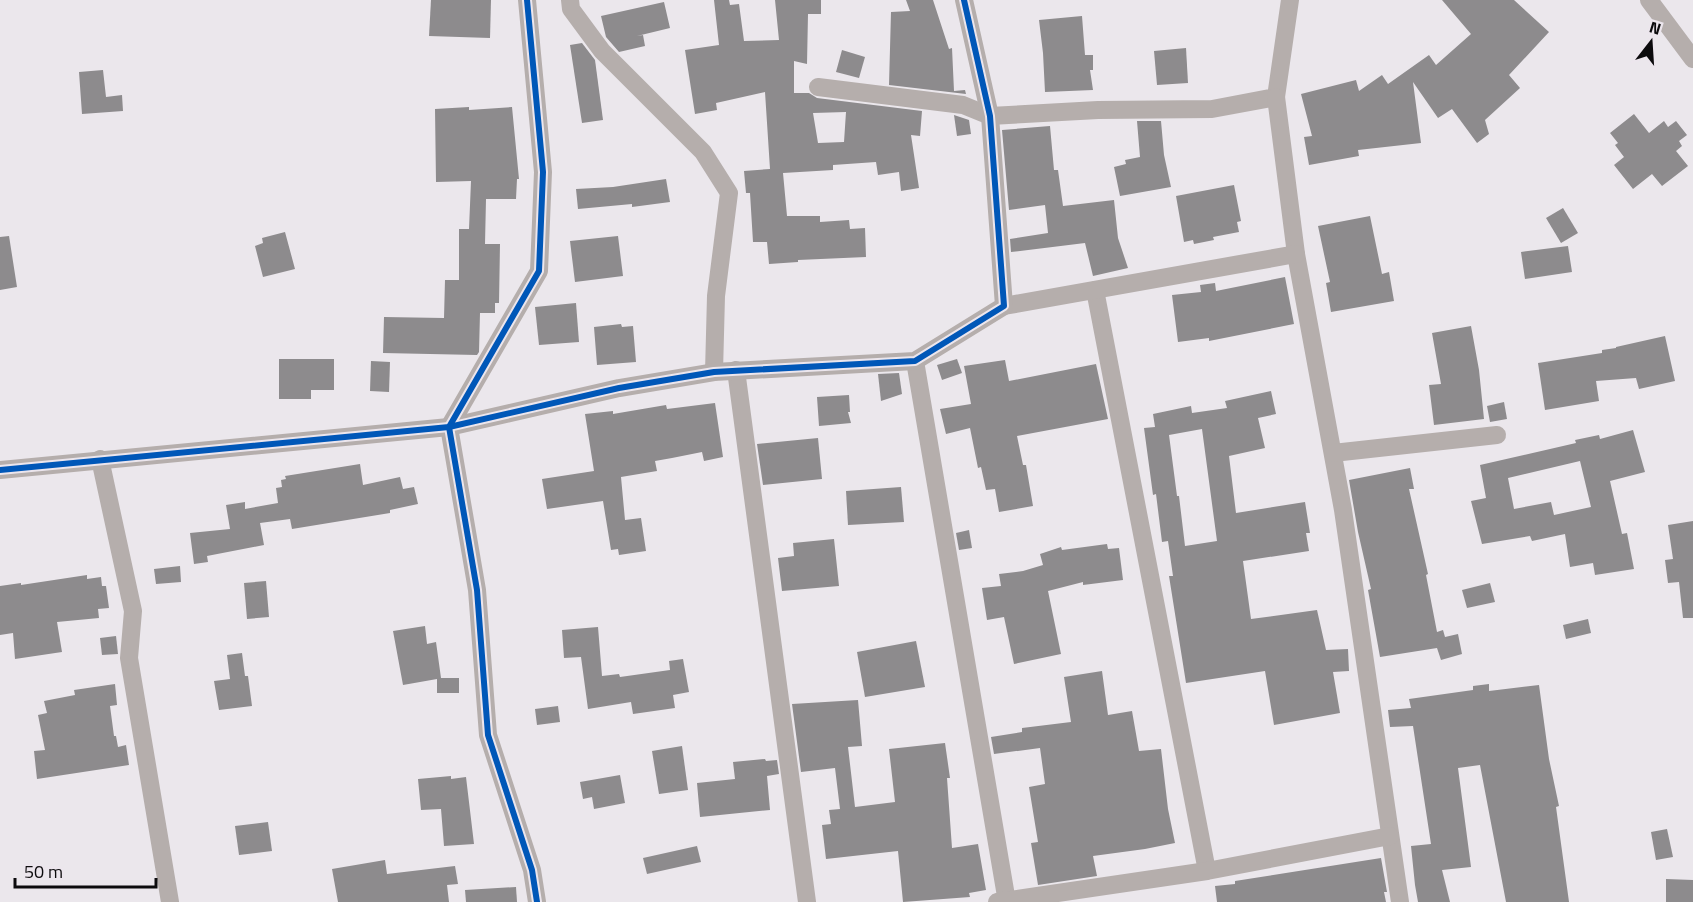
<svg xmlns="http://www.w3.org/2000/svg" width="1693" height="902" font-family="'Titillium Web',sans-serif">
  <rect width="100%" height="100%" fill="#ebe7ec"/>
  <g fill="#8d8b8d" fill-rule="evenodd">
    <path d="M431,0H491L490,38L429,36Z"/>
    <path d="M714,0H729L730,5L739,4L744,41L779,40L775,0H821V14H808L807,64L794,61V93H809L817,98L922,111L920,136L911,135L919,188L901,191L899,172L878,175L876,162L833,165V170L783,173L787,216H820V222L849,220L850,229L865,228L866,257L798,260V262L769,264L767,242H753L750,193H746L744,171L770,169L765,92L716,103L717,110L695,114L685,50L719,45ZM846,112L844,142L818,143L813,113Z"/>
    <path d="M906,0H933L949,49L952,48L954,91L965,90L966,94L889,85L891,12L910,11Z"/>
    <path d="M1442,0H1514L1549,32L1509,75L1520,88L1485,120L1489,134L1477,143L1452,109L1438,118L1413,82L1421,143L1358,150L1359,156L1309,165L1304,137L1312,136L1301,94L1356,80L1359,91L1382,75L1388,84L1429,55L1436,65L1471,34Z"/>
    <path d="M664,2L670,28L637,36L643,35L645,46L619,52L606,37L601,16Z"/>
    <path d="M1082,16L1085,55H1093V70H1090L1093,90L1045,92L1043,53L1039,20Z"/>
    <path d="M582,43L595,60L603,120L582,123L570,45Z"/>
    <path d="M1186,48L1188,83L1157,85L1154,51Z"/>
    <path d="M842,50L865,57L859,78L836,72Z"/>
    <path d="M103,70L106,97L122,95L123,111L82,114L79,72Z"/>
    <path d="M469,107V110L512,107L519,179H517L516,199H486L485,244H500L499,303H495V313H480L479,352L477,355L383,353L384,317L444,318L445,280H459V229H469L471,181L436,182L435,109Z"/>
    <path d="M1634,114L1649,133L1664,121L1668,127L1676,121L1687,135L1679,141L1682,146L1676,151L1688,166L1662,186L1652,174L1633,189L1614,165L1624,157L1615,145L1618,143L1610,133Z"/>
    <path d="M954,115L969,120L971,134L957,136Z"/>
    <path d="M1137,121H1161L1164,155L1171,187L1120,196L1114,167L1126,164L1125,160L1140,157Z"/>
    <path d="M1050,126L1054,170H1058L1063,206L1114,200L1118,238L1128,268L1093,276L1085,243L1011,252L1010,239L1048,233L1045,205L1009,210L1002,130Z"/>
    <path d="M666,179L670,202L632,207V204L578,209L576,189L613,187Z"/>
    <path d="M1234,185L1241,221L1237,222L1239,232L1213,237L1214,240L1194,244L1193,240L1184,242L1176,196Z"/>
    <path d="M1563,208L1578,233L1561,243L1546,218Z"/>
    <path d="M1370,216L1382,274L1389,272L1394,301L1331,312L1326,283L1330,282L1318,226Z"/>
    <path d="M285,232L295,269L263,277L255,246L263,243L262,238Z"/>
    <path d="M9,236L17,287L0,290V237Z"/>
    <path d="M618,236L623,276L575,282L570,241Z"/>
    <path d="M1568,246L1572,272L1525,279L1521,252Z"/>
    <path d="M1285,277L1294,324L1209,341V338L1178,342L1172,295L1201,292L1200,285L1215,283L1216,291Z"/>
    <path d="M576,303L579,342L539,345L535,307Z"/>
    <path d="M621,324L622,327L633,326L636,362L597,365L594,327Z"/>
    <path d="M1471,326L1479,370L1484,419L1434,425L1429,385L1441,384L1432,333Z"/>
    <path d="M1665,336L1675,381L1639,389L1636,378L1596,381L1599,401L1545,410L1538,363L1602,353V350L1616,348V347Z"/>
    <path d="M279,359H334V390H311V399H279Z"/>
    <path d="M957,359L962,373L942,380L937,365Z"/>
    <path d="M1005,360L1009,381L1096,364L1108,419L1017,436L1023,465H1026L1033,506L999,512L995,489L986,490L981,467L978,468L970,428L946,434L940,409L971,404L964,366Z"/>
    <path d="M371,361L390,362L389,392L370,391Z"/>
    <path d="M899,373L902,394L881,401L878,374Z"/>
    <path d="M1271,391L1276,414L1258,418L1265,448L1229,456L1236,513L1305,502L1310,533H1306L1309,551L1243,561L1251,619L1317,610L1326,650L1348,649L1349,671L1333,672L1340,713L1274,725L1265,671L1186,683L1169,576H1173L1168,541L1162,542L1156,494L1153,495L1144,428L1155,427L1153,414L1191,406L1192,413L1227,408L1225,401ZM1202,429L1217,541L1185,546L1179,496H1177L1169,435Z"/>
    <path d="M849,395L850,412H848L851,423L819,426L817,397Z"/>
    <path d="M1504,402L1507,419L1490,422L1487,406Z"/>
    <path d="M715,403L723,457L704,461L702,452L672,458L655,461L657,471L621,477L625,520L641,518L646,551L619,555L618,549L611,550L603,501L547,509L542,479L594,471L585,414L613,411V414L666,405L667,409Z"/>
    <path d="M1633,430L1645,472L1610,481L1622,534L1627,533L1634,569L1595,575L1593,563L1570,567L1565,534L1532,541L1530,536L1482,544L1471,501L1486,498L1480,465L1576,443L1575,440L1599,435L1600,439ZM1580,461L1591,507L1554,515L1551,502L1514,509L1508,478Z"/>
    <path d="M818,438L822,479L763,485L757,444Z"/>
    <path d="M360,464L363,485L400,477L403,489L414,487L418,504L390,510V513L292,529L290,519L260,523L264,545L207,556L208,562L194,564L190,533L230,529L226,505L245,502V509L278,503L276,488L282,487L281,480L286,479L285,476Z"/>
    <path d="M1410,468L1414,489H1409L1428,574L1426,575L1437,632L1443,630L1445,637L1458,634L1462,654L1441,660L1437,648L1380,657L1368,590L1371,589L1358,532L1349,480Z"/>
    <path d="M901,487L904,522L848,525L846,491Z"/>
    <path d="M1693,521V618H1683L1679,582L1668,583L1665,560L1673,559L1668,525Z"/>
    <path d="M969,530L972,548L959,550L956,533Z"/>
    <path d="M834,539L839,586L782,591L778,558L794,556L793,543Z"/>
    <path d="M1107,544L1108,549L1119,548L1123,580L1083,585V582L1048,591L1061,654L1014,664L1004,617L987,620L982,588L1001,586L999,574L1023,571L1043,565L1040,554L1061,547L1062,550Z"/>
    <path d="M180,566L181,582L156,584L154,569Z"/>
    <path d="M87,575V579L101,577L102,586H106L109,608L98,609L99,618L57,622L62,652L15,659L13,633L0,635V586L21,583V585Z"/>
    <path d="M266,581L269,617L247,619L244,583Z"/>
    <path d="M1490,583L1495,602L1467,608L1462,590Z"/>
    <path d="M1588,619L1591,633L1566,639L1563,625Z"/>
    <path d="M425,626L427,644L436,642L441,678H459V693H437V679L403,685L393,631Z"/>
    <path d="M598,627L602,676L619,674L620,677L670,670L669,661L683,659L689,692L673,695L675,708L633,714L631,702L588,709L581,657L564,658L562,630Z"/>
    <path d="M116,636L118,654L102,655L100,638Z"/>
    <path d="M916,641L925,687L865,697L857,652Z"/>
    <path d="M242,653L245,676H248L252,706L219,710L214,681L230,679L227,655Z"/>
    <path d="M1102,671L1108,715L1132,711L1139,751L1161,749L1168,809L1175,843L1145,849L1093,856L1097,876L1038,885L1031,843L1038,842L1029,787L1045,784L1040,748L994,754L991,737L1022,732V728L1071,722L1064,677Z"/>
    <path d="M115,684L117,705L110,706L114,736H116L118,747L126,745L129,765L37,779L34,751L45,750L38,715L47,713L44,701L75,695L74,690Z"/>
    <path d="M1489,684V691L1539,685L1549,759L1559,806L1556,807L1569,902H1506L1480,765L1458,768L1471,867L1442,870L1450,902H1418L1415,885L1411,846L1431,844L1413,726L1390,727L1388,710L1411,708L1409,699L1473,690V686Z"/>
    <path d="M858,700L862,746L848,747L855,807L895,802L889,749L945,743L950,778H947L952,848L978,844L986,890L969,893L970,897L903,902L898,851L826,859L822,825L831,824L829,810L840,809L835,768L801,772L792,704Z"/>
    <path d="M558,706L560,722L537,725L535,709Z"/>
    <path d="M682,746L688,790L659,794L652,751Z"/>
    <path d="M765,759L766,761L777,760L779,774L767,776L770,810L700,817L697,783L735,779L733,762Z"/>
    <path d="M620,775L625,803L594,809L592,797L583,799L580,782Z"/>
    <path d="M451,776V779L466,777L474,844L444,846L441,809L421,810L418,779Z"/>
    <path d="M268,822L272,851L239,855L235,826Z"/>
    <path d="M1667,829L1673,857L1656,860L1651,832Z"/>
    <path d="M697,846L701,862L647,874L643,858Z"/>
    <path d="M1381,858L1387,892H1384L1386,902H1217L1215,886L1235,884V881Z"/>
    <path d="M385,860L387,874L455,866L458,884L447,885L449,902H338L332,869Z"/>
    <path d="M1666,879L1693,880V902H1666Z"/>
    <path d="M516,887L517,902H466L465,890Z"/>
  </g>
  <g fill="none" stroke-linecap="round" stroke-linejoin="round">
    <g stroke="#b5aeac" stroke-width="18">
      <path d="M527,0L543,172L539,271L449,427L477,590L488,735L532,870L537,902"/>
      <path d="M570,0L571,9L602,51L703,152L729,193L716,296L714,372"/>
      <path d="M1649,0L1693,59"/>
      <path d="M818,87L963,105L990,116L1098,110L1212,109L1276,97L1290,0"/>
      <path d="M1276,97L1296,254L1343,510L1400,902"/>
      <path d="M1095,290L1207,871"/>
      <path d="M1004,306L1296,254"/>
      <path d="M915,361L1007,902"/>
      <path d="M736,370L807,902"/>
      <path d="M1333,453L1497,435"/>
      <path d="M100,459L133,611L129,658L170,902"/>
      <path d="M0,470L449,427L619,388L714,372L915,361L1004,306L990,116L964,0"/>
      <path d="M997,902L1207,871L1390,836"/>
    </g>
    <g stroke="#ece6ed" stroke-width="10">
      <g id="cycleway">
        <path d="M527,0L543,172L539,271L449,427L477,590L488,735L532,870L537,902"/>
        <path d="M0,470L449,427L619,388L714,372L915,361L1004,306L990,116L964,0"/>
      </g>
    </g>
    <use href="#cycleway" stroke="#0057b8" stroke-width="6"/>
  </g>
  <g transform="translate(1651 42) rotate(17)" stroke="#ece6ed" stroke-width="4.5" paint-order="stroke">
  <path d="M0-4.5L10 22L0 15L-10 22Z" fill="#0c0b0d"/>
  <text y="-9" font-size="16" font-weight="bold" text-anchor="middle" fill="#0c0b0d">N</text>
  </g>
  <path d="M15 878v9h141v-9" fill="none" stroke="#0c0b0d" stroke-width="3"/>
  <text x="24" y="878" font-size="18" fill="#0c0b0d" stroke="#ece6ed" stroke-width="4.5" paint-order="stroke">50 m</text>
</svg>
